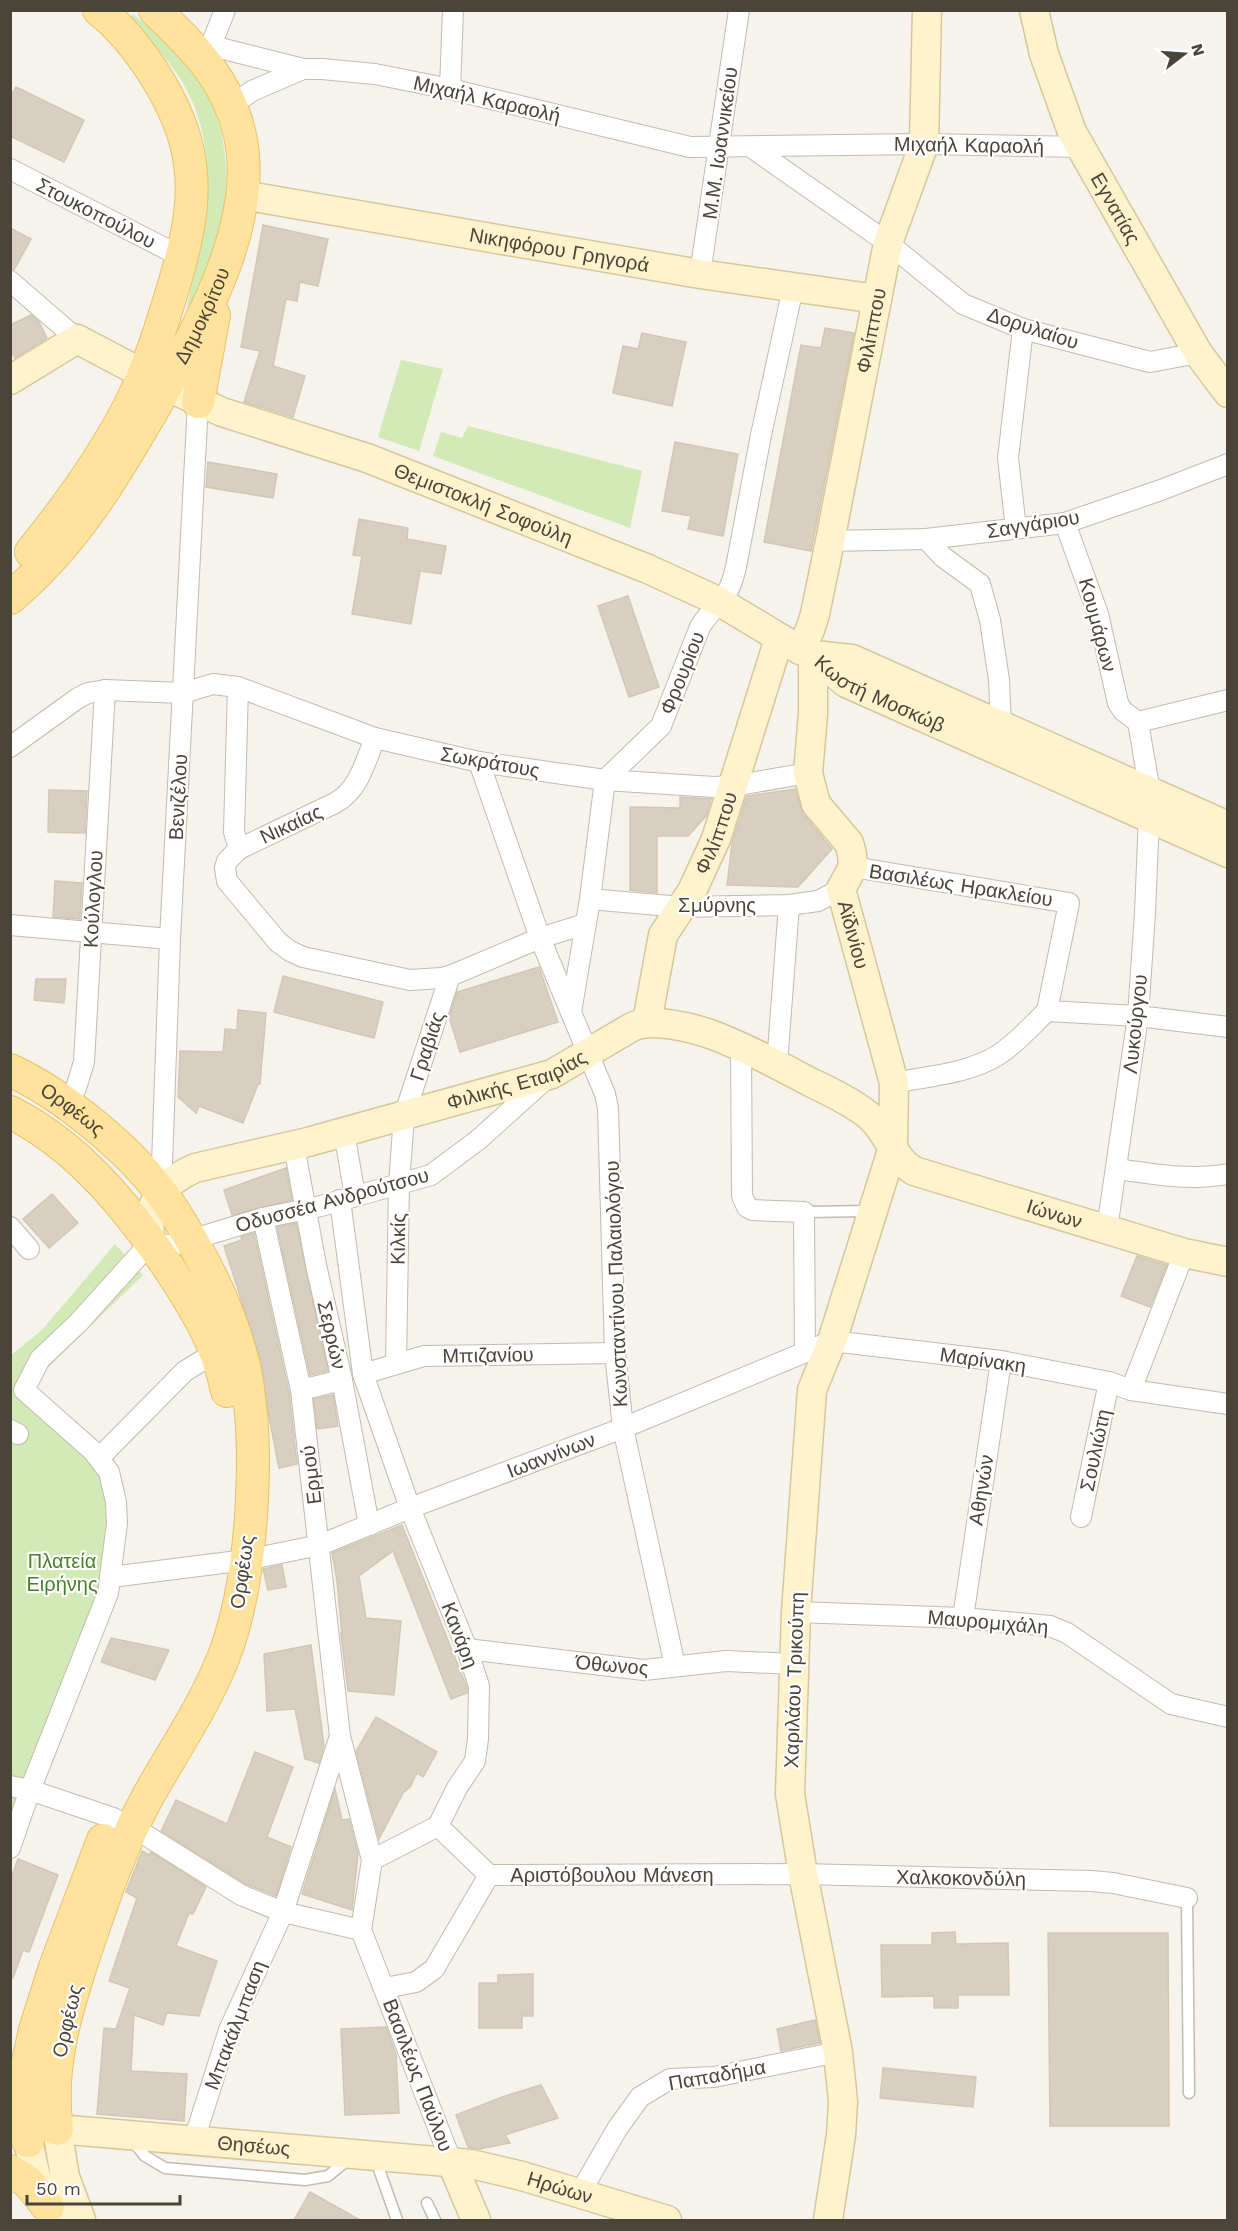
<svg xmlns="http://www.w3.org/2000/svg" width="1238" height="2231" font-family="'Work Sans',sans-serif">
  <rect width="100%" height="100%" fill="#f6f3ec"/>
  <g fill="#d2eab5">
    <path d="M132,14C149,27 167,39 182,54C187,60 191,67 195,73C229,123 233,182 217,239C211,263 203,291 186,310C204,231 226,153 180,78C166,56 146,40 131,17Z"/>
    <path d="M401,360L443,369L419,451L378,437Z"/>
    <path d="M468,426L642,471L630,528L433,456L441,432L462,438Z"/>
    <path d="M115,1244L143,1275L25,1390L106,1479L114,1575L11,1846V1355L42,1330Z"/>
  </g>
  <g fill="#d8cfc1" stroke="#d3c7b4" stroke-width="1.5">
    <path d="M16,87L84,120L64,162L10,136V98Z"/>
    <path d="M263,225L328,239L318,286L300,282L297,301L286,299L273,366L305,376L293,417L244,402L260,351L241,347Z"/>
    <path d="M10,228L31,239L14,270L10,269Z"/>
    <path d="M31,315L39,322L47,338L15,358L10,349V325Z"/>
    <path d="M825,328L854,333L811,551L764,542L801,345L821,348Z"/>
    <path d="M642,333L686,342L672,406L613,393L623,346L638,349Z"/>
    <path d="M675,442L738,454L723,536L688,529L691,516L662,511Z"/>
    <path d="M208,462L277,474L273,498L206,487Z"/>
    <path d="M359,519L408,528L407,539L446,546L441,574L420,571L411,624L352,614L362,556L353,555Z"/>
    <path d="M628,596L659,687L629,697L598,606Z"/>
    <path d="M795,789L803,814L832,849L798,887L727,885L732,843L747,796Z"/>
    <path d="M49,790L87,791L85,833L48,832Z"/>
    <path d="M680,797L711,799L706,816L688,836H657V893L630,890V807L680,808Z"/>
    <path d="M55,881L82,883L80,919L53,917Z"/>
    <path d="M539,967L558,1022L460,1052L449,1017L457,992Z"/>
    <path d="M283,976L383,1002L374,1038L274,1012Z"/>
    <path d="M36,979H66L64,1003L34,1000Z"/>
    <path d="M238,1010L266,1013L260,1084H258L243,1123L199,1106L196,1113L178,1097L180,1051L223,1052L225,1029L237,1030Z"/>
    <path d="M286,1168L292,1200L232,1215L224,1190Z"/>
    <path d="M52,1194L78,1223L49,1248L23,1219Z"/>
    <path d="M296,1223L328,1371L310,1375L277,1227Z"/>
    <path d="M254,1233L289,1392L297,1464L279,1468L268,1412L261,1361L224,1246L242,1240L241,1237Z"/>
    <path d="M1137,1256L1167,1265L1150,1307L1121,1296Z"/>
    <path d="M333,1395L338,1426L317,1429L314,1399Z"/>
    <path d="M402,1525L467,1688V1693L451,1699L393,1551L359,1576L366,1618L401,1621L394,1695L348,1691L341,1634L342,1635L337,1581L332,1553Z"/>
    <path d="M282,1565L286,1587L268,1590L263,1569Z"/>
    <path d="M111,1638L169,1650L155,1680L101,1662Z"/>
    <path d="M311,1645L324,1746L319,1763L305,1759L295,1709L267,1711L264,1654Z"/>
    <path d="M376,1717L437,1752L423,1777L417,1773L410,1787L403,1793L379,1839L356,1751Z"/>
    <path d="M255,1752L293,1767L267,1837L291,1847L276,1896L246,1884L161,1831L176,1800L227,1824Z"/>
    <path d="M335,1789L342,1820L349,1819L358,1854L352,1910L302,1894Z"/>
    <path d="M142,1851L149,1855L151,1852L206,1887L193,1914L189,1913L176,1946L217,1961L199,2016L167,2013L163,2025L134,2015L131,2071L187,2074L184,2121L97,2114L104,2028L116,2029L130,1988L109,1981L137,1898L126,1892Z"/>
    <path d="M18,1859L58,1875L29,1952L23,1950L13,1978H10V1881Z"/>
    <path d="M955,1932L956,1944L1008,1943L1009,1995H958V2008H934V1996L882,1997L881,1945H932V1933Z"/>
    <path d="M1048,1933H1168L1169,2126H1050Z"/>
    <path d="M533,1974V2016H522V2028H479V1983H498V1975Z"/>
    <path d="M815,2020L820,2043L781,2051L777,2029Z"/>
    <path d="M386,2027L396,2054L399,2113L345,2115L341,2029Z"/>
    <path d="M883,2068L976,2077L973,2107L880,2098Z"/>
    <path d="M541,2085L558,2118L505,2135L510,2143L479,2149L468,2147L456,2115L505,2096Z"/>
    <path d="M310,2192L360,2220H294Z"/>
  </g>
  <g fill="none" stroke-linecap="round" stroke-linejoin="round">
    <g stroke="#c2bbae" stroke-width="13">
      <g id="lane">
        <path d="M804,1212L870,1211"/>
        <path d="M1187,1898L1189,2093"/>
        <path d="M131,2139L145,2156L165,2168L305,2180L328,2176L351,2157"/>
        <path d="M375,2158L397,2220"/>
        <path d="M427,2203L435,2220"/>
      </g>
    </g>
    <g stroke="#c2bbae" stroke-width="22">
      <g id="street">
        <path d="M210,48L225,10"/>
        <path d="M196,50L220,48L303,69"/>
        <path d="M450,89L453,10"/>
        <path d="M232,108L242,98L252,91L303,69H322L375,74L450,89L690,147L924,144L1080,147"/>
        <path d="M751,147L888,243L963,304L1023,329L1150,362L1198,353"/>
        <path d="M10,169L182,257"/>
        <path d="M700,274L739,10"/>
        <path d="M10,281L77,339"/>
        <path d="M1065,523L1098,614L1118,703L1123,711L1138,722"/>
        <path d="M1016,529L1008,458L1023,329"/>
        <path d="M926,539L943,557L980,584L990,620L999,680L1001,726"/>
        <path d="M830,541L926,539L1065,523L1161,490L1228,464"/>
        <path d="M238,687L234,832L239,849"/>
        <path d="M1138,722L1228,700"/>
        <path d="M375,738C365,762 359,790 335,803L239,849L227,861L225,868L227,881L278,942L290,951L303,957L410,980L441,978L450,976L540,938L585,924"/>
        <path d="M10,747L78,698L88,693L105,690L183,693L213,684L238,687L375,738L479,762L605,780L714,787L733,786L808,773"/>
        <path d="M479,762L540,938L605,1094L608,1108L615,1353L623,1428L675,1666"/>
        <path d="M853,867L1069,903L1047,1011"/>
        <path d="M590,899L681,907L789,905L818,901L841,889"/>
        <path d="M10,925L170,939"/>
        <path d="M571,1012L590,899L605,780L661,726L700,627C706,616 715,609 722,600C730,590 733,579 736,567L761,435L793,288"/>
        <path d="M741,1049L742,1196L747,1207L752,1210L804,1212L805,1352"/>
        <path d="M777,1064L789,905"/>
        <path d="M894,1083C927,1076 968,1074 998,1055C1016,1044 1032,1025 1047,1011L1138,1016L1228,1027"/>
        <path d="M65,1104L76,1088L84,1062L105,690"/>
        <path d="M344,1132L355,1196"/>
        <path d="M294,1146L316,1265L342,1380L369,1525"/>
        <path d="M1116,1169C1153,1174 1190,1181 1228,1174"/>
        <path d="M161,1192L170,939L198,402"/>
        <path d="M340,1200L363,1374L410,1508L467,1649L479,1686L478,1739L475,1761L457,1788L438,1826L372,1860"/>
        <path d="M10,1227L29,1249"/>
        <path d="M1107,1229L1138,1016L1145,913L1150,792L1138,722"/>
        <path d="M396,1363L399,1184L404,1116L450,976"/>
        <path d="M363,1374L424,1356L615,1353"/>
        <path d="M301,1390L342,1380"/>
        <path d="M1131,1390L1184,1253"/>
        <path d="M10,1430L18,1434"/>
        <path d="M99,1458L185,1371L203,1360L219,1355"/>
        <path d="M1081,1517L1109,1382"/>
        <path d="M111,1577L246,1560L320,1545L410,1508L623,1428L832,1341L1001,1361L1109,1382L1131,1390L1228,1404"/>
        <path d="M796,1612L963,1618L1050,1626L1067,1633L1171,1704L1228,1717"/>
        <path d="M963,1618L1001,1361"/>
        <path d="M467,1649L644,1670L726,1661L793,1664"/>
        <path d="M340,1736L372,1860L361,1930L451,2161"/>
        <path d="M10,1786L30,1790L113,1818L144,1834L241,1895L283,1912L361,1930"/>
        <path d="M438,1826L489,1875L803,1874L1091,1881L1113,1883L1187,1898"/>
        <path d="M10,1848L30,1790L108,1593L117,1523L116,1502L109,1472L93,1451L24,1390L40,1359L79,1322L151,1242L164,1245L177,1244L263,1218L321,1206L431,1175L478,1140L548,1077"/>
        <path d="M385,1988L416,1982L434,1969L489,1875"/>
        <path d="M194,2140L229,2030L283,1912L340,1736L301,1390L263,1218"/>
        <path d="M580,2193L617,2129L640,2097L670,2079L714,2077L838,2052"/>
      </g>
    </g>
    <g stroke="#d6c79b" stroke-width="31">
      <g id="secondary">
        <path id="s1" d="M1034,10L1044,54L1072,132L1198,353L1228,393"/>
        <path id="s2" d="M242,195L700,274L877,299"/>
        <path id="s3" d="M10,380L77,339L166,386L222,412L367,458L648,569L720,602L800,650L813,655L852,659L1228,826"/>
        <path id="s4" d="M800,650L810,630L815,614L830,541L888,243L924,144L927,10"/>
        <path id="s5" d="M813,655V714L808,773L816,804L849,843L852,854L853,867L841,889L894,1083L893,1147L832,1341L812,1390L796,1612L790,1794L803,1874L838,2052L843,2102L841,2135L828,2220"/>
        <path id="s6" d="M813,655L846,683L1228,853"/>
        <path id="s7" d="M647,1022L663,935L692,891L716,839L779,639"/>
        <path id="s8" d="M151,1242C144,1205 162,1183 195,1168L308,1142L552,1074L632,1027C652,1017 693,1028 713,1035C747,1048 780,1066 812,1083C831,1092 852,1102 868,1115C888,1131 892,1158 914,1171L1184,1253L1228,1262"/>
        <path d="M28,2141L36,2177L56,2220"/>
        <path d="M451,2161L476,2220"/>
        <path id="s9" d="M81,2220L65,2177L57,2129L471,2164L522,2176L667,2220"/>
      </g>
    </g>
    <g stroke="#e6c16a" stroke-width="34">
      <g id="primary">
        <path d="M198,402L214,315"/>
        <path d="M31,552C69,505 105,455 132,401C150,364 162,324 174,285C185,247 196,204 190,164C186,130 171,100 153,72C138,49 121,27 99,10"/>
        <path id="s10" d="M10,598C76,543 117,472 159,399C200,325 259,223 240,135C227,78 195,49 155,10"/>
        <path id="s11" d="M10,1070C62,1094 128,1148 162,1194C178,1215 190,1238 203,1261C221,1294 235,1329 244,1366C261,1446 253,1580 224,1656C204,1707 173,1751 147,1798C120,1848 103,1900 85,1953C66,2010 48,2069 57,2129"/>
        <path d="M10,1112C78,1146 127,1207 169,1268C195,1308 218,1344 227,1391"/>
        <path d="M28,2141L25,2086L26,2071L35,2030L55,1967L103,1840"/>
        <path d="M10,2171L28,2182L48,2207"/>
      </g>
    </g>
    <use href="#lane" stroke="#fff" stroke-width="10"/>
    <use href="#street" stroke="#fff" stroke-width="20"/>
    <use href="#secondary" stroke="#fff3cd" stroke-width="28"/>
    <use href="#primary" stroke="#ffe39c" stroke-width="32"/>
  </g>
  <g text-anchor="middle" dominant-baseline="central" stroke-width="4.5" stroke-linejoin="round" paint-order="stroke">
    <g font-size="20" fill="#4b4439" stroke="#fff">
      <text transform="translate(487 99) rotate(13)">Μιχαήλ Καραολή</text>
      <text transform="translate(720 143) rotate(-82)">Μ.Μ. Ιωαννικείου</text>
      <text transform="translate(969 145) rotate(1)">Μιχαήλ Καραολή</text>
      <text stroke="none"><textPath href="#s1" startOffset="216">Εγνατίας</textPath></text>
      <text transform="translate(96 213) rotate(27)">Στουκοπούλου</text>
      <text stroke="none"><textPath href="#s2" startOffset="322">Νικηφόρου Γρηγορά</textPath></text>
      <text stroke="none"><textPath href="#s10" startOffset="344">Δημοκρίτου</textPath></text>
      <text transform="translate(1033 328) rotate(18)">Δορυλαίου</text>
      <text stroke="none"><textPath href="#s4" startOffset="328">Φιλίππου</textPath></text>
      <text stroke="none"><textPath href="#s3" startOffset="518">Θεμιστοκλή Σοφούλη</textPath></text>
      <text transform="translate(1033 524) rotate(-9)">Σαγγάριου</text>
      <text transform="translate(1098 625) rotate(75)">Κουμάρων</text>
      <text transform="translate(682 673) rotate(-68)">Φρουρίου</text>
      <text stroke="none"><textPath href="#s6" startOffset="78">Κωστή Μοσκώβ</textPath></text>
      <text transform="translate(490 762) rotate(10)">Σωκράτους</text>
      <text transform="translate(178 797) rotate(-87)">Βενιζέλου</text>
      <text transform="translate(291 824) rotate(-25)">Νικαίας</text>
      <text stroke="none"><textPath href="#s7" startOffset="204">Φιλίππου</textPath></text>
      <text transform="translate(961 885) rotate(9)">Βασιλέως Ηρακλείου</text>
      <text transform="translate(93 899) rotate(-87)">Κούλογλου</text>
      <text x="717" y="905">Σμύρνης</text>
      <text stroke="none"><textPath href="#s5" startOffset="298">Αϊδινίου</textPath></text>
      <text transform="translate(1135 1024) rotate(-84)">Λυκούργου</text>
      <text transform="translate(427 1046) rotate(-72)">Γραβιάς</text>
      <text stroke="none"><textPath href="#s8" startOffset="428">Φιλικής Εταιρίας</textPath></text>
      <text stroke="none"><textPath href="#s11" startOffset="74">Ορφέως</textPath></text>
      <text transform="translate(332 1200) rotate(-15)">Οδυσσέα Ανδρούτσου</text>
      <text stroke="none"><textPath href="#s8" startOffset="1034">Ιώνων</textPath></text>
      <text transform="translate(398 1239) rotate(-89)">Κιλκίς</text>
      <text transform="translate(616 1284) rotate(-92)">Κωνσταντίνου Παλαιολόγου</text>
      <text transform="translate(332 1335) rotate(77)">Σερρών</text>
      <text transform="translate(488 1355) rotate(-1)">Μπιζανίου</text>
      <text transform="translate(983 1360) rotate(8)">Μαρίνακη</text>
      <text transform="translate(1095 1450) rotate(-78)">Σουλιώτη</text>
      <text transform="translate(551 1455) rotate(-21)">Ιωαννίνων</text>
      <text transform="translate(311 1475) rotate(-97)">Ερμού</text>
      <text transform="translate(981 1490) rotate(-81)">Αθηνών</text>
      <text transform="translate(242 1572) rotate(-82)">Ορφέως</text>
      <text transform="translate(988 1622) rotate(5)">Μαυρομιχάλη</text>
      <text transform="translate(460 1635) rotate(69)">Κανάρη</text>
      <text transform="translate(612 1665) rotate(5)">Όθωνος</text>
      <text transform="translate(794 1680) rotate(-88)">Χαριλάου Τρικούπη</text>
      <text x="612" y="1875">Αριστόβουλου Μάνεση</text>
      <text transform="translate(961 1878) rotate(1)">Χαλκοκονδύλη</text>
      <text transform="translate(67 2021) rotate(-77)">Ορφέως</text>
      <text transform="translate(235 2025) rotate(-69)">Μπακάλμπαση</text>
      <text transform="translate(418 2075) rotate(69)">Βασιλέως Παύλου</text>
      <text transform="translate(717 2075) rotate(-10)">Παπαδήμα</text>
      <text stroke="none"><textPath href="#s9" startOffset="292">Θησέως</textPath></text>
      <text stroke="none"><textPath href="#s9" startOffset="602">Ηρώων</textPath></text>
    </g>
    <g font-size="20" fill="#4a7f2a" stroke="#fff">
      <text x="62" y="1561">Πλατεία<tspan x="62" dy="23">Ειρήνης</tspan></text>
    </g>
  </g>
  <rect width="1238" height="2231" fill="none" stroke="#4b4439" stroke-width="24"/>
  <g transform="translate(1184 54) rotate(73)" stroke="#ffffff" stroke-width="4.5" paint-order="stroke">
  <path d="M0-4.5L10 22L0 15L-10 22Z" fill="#4b4439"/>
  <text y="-9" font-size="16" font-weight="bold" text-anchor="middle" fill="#4b4439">N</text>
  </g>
  <path d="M27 2195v9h153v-9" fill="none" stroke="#4b4439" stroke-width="3"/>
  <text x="36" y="2195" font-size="18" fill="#4b4439" stroke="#ffffff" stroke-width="4.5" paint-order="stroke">50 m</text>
</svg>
